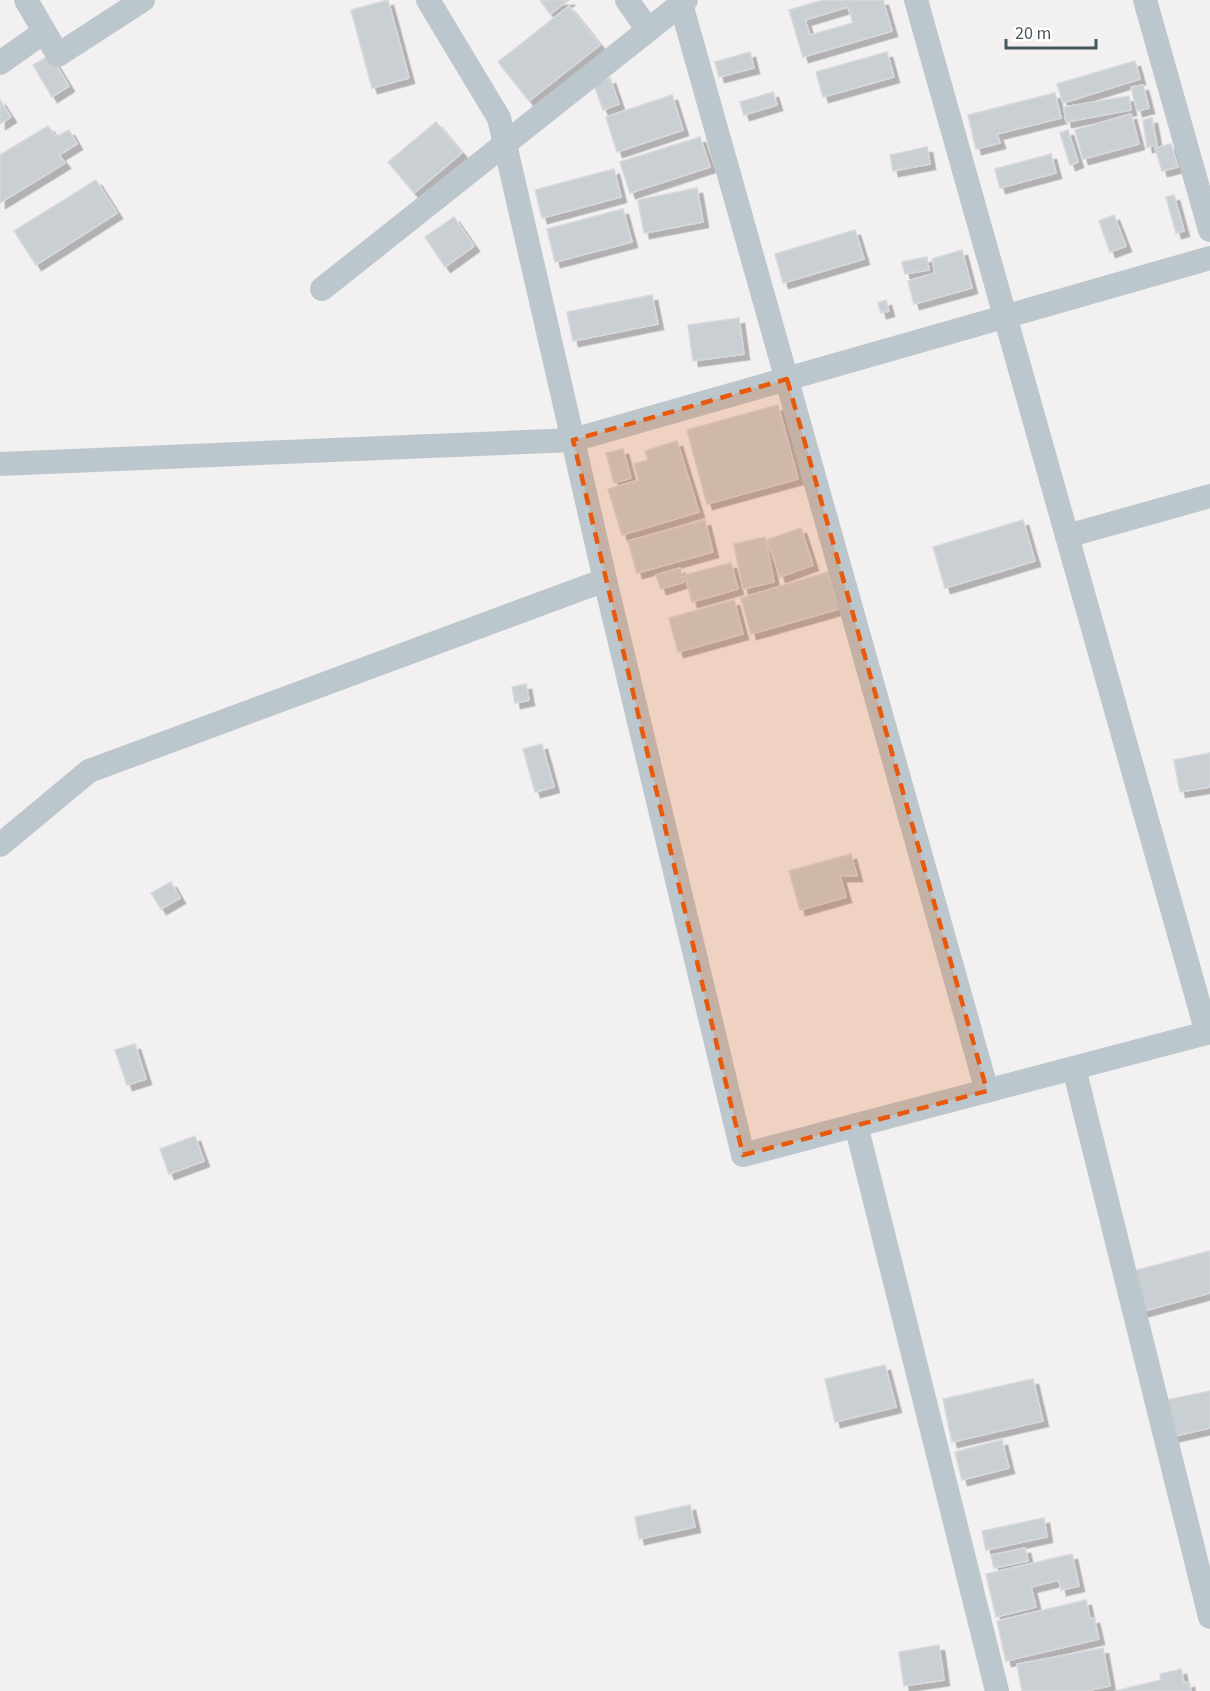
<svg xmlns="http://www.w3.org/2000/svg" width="1210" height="1691" font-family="'Source Sans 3',sans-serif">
  <defs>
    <filter id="shadow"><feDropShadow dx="5.5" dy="5.5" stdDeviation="0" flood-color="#0004"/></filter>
  </defs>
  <rect width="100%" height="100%" fill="#f3f0f1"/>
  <g fill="#cacfd3" stroke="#d5d8dc" stroke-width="1.5" fill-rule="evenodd" filter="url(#shadow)">
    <path d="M388,0L409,78L372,88L351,10Z"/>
    <path d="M540,0H569L550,14Z"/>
    <path d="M823,0H883L892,31L803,57L789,10ZM848,7L853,23L810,35L805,20Z"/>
    <path d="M569,6L600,45L529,101L498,62Z"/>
    <path d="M750,52L754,68L719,77L715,62Z"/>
    <path d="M887,52L894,77L823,97L816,72Z"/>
    <path d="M50,55L69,86L52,97L33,65Z"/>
    <path d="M1135,61L1140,79L1063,103L1057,84Z"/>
    <path d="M610,78L619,104L603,110L594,84Z"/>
    <path d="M1143,85L1149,108L1137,111L1131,87Z"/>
    <path d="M773,92L777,105L744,115L740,102Z"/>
    <path d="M1055,93L1061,118L997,134L1000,143L976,149L968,115Z"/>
    <path d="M672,95L683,130L617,152L606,117Z"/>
    <path d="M1129,96L1131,110L1066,122L1064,107Z"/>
    <path d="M0,100L11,117L0,124Z"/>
    <path d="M1131,114L1139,144L1083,159L1075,130Z"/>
    <path d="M1152,118L1157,145L1147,147L1143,120Z"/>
    <path d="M436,122L462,153L414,193L388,162Z"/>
    <path d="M48,126L56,137L69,130L77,144L59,155L65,163L0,203V155Z"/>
    <path d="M1068,130L1078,162L1070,165L1060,133Z"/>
    <path d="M700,137L710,167L630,193L620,162Z"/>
    <path d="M1171,144L1178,167L1162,171L1155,148Z"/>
    <path d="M927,147L930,164L893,171L890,155Z"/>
    <path d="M1051,154L1056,173L1000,188L995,169Z"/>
    <path d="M614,169L621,197L542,218L535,190Z"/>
    <path d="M96,180L117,213L36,265L14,231Z"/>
    <path d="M697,188L703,222L644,233L638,200Z"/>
    <path d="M1174,195L1184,231L1176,233L1166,197Z"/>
    <path d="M623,209L632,242L555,262L547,229Z"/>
    <path d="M1114,215L1126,246L1110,252L1099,221Z"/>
    <path d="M454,217L474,246L445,267L425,237Z"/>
    <path d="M855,230L864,259L783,283L775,254Z"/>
    <path d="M962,250L972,288L914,304L908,281L935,273L932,259Z"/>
    <path d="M927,257L929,270L905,274L902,262Z"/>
    <path d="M652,295L658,324L573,341L567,312Z"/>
    <path d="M886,300L889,311L881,313L878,303Z"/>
    <path d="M739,318L744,354L693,361L688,325Z"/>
    <path d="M778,405L798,479L707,504L687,430Z"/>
    <path d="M677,441L699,512L622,535L608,489L639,480L634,464L648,460L645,451Z"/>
    <path d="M623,449L631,478L614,483L606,453Z"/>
    <path d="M705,520L713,552L637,573L628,541Z"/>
    <path d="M1023,520L1035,561L945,588L933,547Z"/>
    <path d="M801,528L813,565L780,577L767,540Z"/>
    <path d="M765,537L774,582L743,589L734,544Z"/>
    <path d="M731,563L738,589L692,602L685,575Z"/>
    <path d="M680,568L684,582L661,589L656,575Z"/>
    <path d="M828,572L839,609L751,634L741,598Z"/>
    <path d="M734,600L743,634L678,652L669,618Z"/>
    <path d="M526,684L529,700L515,703L512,687Z"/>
    <path d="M542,744L554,787L535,792L523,749Z"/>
    <path d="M1210,753V787L1180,792L1174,760Z"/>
    <path d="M851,854L857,876H840L846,897L800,910L789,871Z"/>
    <path d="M171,882L180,898L161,909L151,893Z"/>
    <path d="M135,1044L146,1079L127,1085L115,1050Z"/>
    <path d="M195,1136L204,1161L169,1174L160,1149Z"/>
    <path d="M1210,1251V1293L1140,1312L1129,1272Z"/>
    <path d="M885,1365L896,1407L835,1422L825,1379Z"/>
    <path d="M1033,1379L1043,1421L952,1442L943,1399Z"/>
    <path d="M1210,1391V1428L1170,1437L1162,1401Z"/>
    <path d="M1002,1440L1009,1468L962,1480L955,1452Z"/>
    <path d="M690,1505L695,1527L639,1539L635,1517Z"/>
    <path d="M1044,1518L1047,1537L986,1550L982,1531Z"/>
    <path d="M1025,1548L1028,1561L994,1568L991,1555Z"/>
    <path d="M1072,1554L1079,1586L1061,1590L1059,1580L1031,1587L1036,1607L996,1617L986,1574Z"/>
    <path d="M1086,1600L1090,1619L1094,1618L1099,1639L1006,1661L997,1621Z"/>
    <path d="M939,1645L944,1680L904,1686L899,1652Z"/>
    <path d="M1103,1648L1110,1686L1086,1691H1022L1017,1664Z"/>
    <path d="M1181,1669L1184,1683L1189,1682L1191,1691H1115L1161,1680L1160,1674Z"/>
  </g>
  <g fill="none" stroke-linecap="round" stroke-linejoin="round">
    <g stroke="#bcc7cd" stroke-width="24">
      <path d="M26,0L58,55L143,0"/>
      <path d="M428,0L499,118L605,580L743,1155L1210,1032"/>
      <path d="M627,0L648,30"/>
      <path d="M916,0L1207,1033"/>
      <path d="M1145,0L1210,230"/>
      <path d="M681,4L987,1091"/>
      <path d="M0,63L44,32"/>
      <path d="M322,289L686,0"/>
      <path d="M0,464L573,440L1210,258"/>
      <path d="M1067,536L1210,496"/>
      <path d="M0,845L89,771L605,580"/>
      <path d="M1074,1068L1210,1617"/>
      <path d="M856,1125L997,1691"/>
    </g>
  </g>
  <path fill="#e8590c" fill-opacity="0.2" stroke="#e8590c" stroke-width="4.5" stroke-dasharray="12 8" stroke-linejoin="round" d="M787,379L987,1091L743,1155L573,440Z"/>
  <path d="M1006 39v9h90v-9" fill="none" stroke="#48575e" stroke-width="3"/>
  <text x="1015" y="39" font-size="18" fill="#48575e" stroke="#ffffff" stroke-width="4.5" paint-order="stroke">20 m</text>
</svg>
